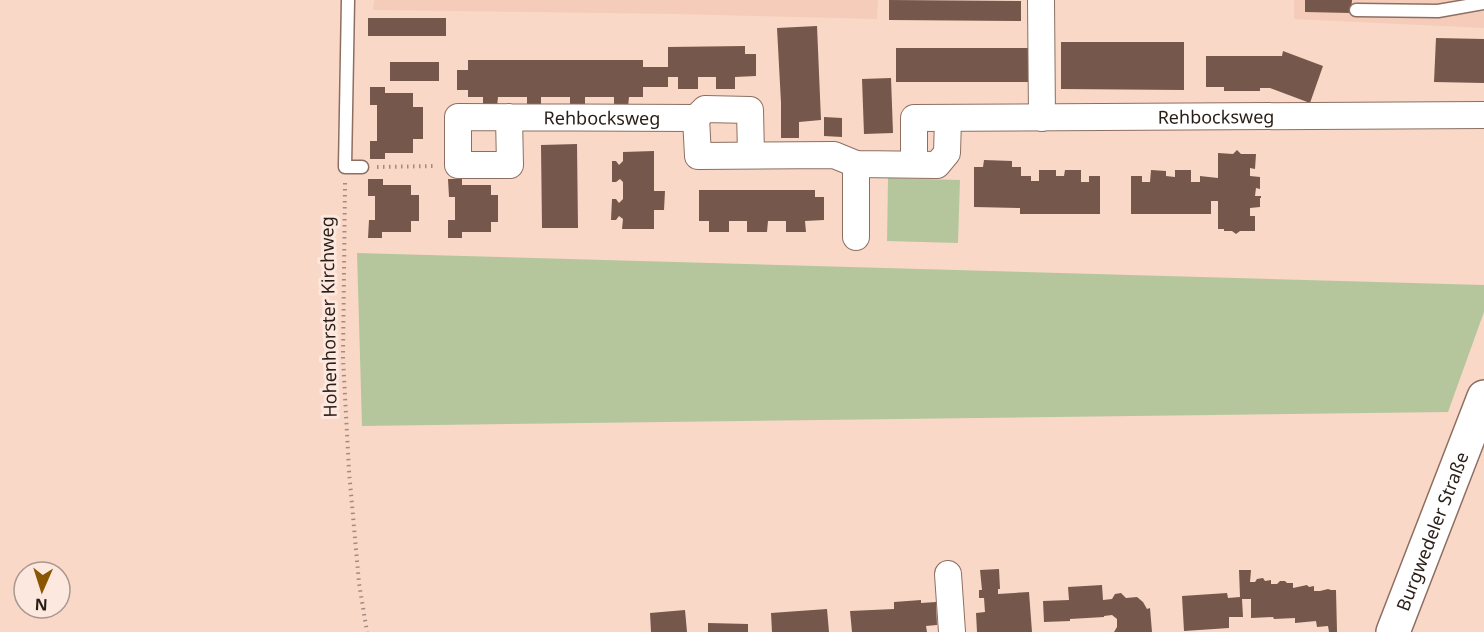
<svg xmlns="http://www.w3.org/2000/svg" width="1484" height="632" font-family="'Noto Sans',sans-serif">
  <rect width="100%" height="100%" fill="#fad8c8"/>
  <g fill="#f5ccb9">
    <path d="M374,0H878L877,19L677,14L373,10Z"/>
    <path d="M1294,0H1484V28L1294,19Z"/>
  </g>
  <g fill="#b5c69d">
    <path d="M888,178L960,180L958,243L887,241Z"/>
    <path d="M357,253L1484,285V312L1448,412L362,426Z"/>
  </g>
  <g fill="#75584b">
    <path d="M889,0L1021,1V21L889,20Z"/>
    <path d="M1305,0H1352L1351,13L1305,12Z"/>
    <rect x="368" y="18" width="78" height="18"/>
    <path d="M817,26L821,120L799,122V138H781V103L777,28Z"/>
    <path d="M1436,38L1484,39V83L1434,82Z"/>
    <path d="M1061,42H1184V90L1061,89Z"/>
    <path d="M745,46V54H756V76L735,77V89H716V77H698V89H678V77H668V87H643V97H629L628,107H614V97H585V107H570V97H541V107H527V97H498L497,107H483V97H468V90H457V70H468V60H643V67H668V47Z"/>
    <rect x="896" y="48" width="136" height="34"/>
    <path d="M1283,51L1323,66L1310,103L1270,88H1260V91H1224V87H1206V56H1282Z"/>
    <rect x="390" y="62" width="49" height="19"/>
    <path d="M891,78L893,133L864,134L862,79Z"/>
    <path d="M370,87H385V93H413V107H423V139H413V153H385V159H370V141H377V105H370Z"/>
    <path d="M824,117L842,118V137L824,136Z"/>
    <path d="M577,144L578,228H542L541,145Z"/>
    <path d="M1237,150L1241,154H1256L1255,169L1250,168V176L1260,177V189L1256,188L1255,196H1261V198H1260V207L1250,208V216H1255V231H1240L1236,234L1232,231H1224V229H1218V201H1211V214H1131V176H1142V182H1150L1151,170L1166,171V176L1175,177V170H1191V182H1200V176L1218,178V153L1233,154Z"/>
    <path d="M654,151V191H665L664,210H654V229H622L623,219L619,216L616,220H611L612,199H616L619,203L623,199V182L620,179L616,182H612V161H616L619,165L623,161V152Z"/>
    <path d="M984,160L1012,161V167H1021V176H1031V181H1039V170H1056V176H1064L1065,170H1081V182H1089V176H1100V214H1020V208L974,207V167H983Z"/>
    <path d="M368,179H383V185H411V195H419V221H411V232H382V238H368L369,220H375V196H368Z"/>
    <path d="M448,179H462V185H491V195H498V222H491V232H462V238H448V220H455V197H449Z"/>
    <path d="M699,190H815V197H824V220L805,221L806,232H786V221H768L767,232H747V221H729V232H709V221H699Z"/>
    <path d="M999,569L1000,589H998V594L1029,592L1032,632H977L976,613L985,612L984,598H979V590H982L980,570Z"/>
    <path d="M1239,570H1251L1250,582H1255L1257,579L1263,578L1265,581L1271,580V584H1277L1280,581H1285L1287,583H1293V588L1307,585L1309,587L1314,586V591H1320L1328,589L1331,590H1336L1337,632H1329L1328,626L1317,627L1316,621L1295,623V618L1274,619L1273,617L1251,618V599H1242L1243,617H1229V628L1184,631L1182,596L1227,593L1228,598L1240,597Z"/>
    <path d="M1102,585L1103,600L1112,599L1115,594L1121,593L1126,598L1137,597L1143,602L1147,609L1150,608L1152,632H1114L1117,627V619L1112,615L1104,616V617L1070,619V621L1044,622L1043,601L1069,600L1068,587Z"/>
    <path d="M921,600V603L936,602L937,625L926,626L927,632H852L850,611L894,609V602Z"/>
    <path d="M827,609L829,632H772L771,613Z"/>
    <path d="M685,610L687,632H651L650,613Z"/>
    <path d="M708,623L748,624V632H708Z"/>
  </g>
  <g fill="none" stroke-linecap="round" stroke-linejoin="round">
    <g stroke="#8d6f61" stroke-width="15">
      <g id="lane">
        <path d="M348,0L345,167H362"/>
        <path d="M1356,10L1438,11L1484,3"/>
      </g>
    </g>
    <g stroke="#8d6f61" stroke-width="28">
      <g id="street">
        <path d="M1041,0L1042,118"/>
        <path id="s1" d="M509,117L510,165H458V117L696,118L705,109L750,110L751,155"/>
        <path d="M696,118L698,156L834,155L856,164L937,165L947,153L948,119"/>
        <path d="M856,164V237"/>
        <path id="s2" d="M914,164V118L1484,115"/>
        <path d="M948,574L952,632"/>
      </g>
    </g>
    <g stroke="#8d6f61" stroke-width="36">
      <g id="secondary">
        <path id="s3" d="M1393,632L1484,397"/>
      </g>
    </g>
    <g stroke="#a48b7f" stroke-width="4" stroke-dasharray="1.5 4.5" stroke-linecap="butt">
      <path d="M377,167L436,166"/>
      <path d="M345,183L343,358L349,471L359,583L367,632"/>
    </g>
    <use href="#lane" stroke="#fff" stroke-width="12"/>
    <use href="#street" stroke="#fff" stroke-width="26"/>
    <use href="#secondary" stroke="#fff" stroke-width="33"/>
  </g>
  <g text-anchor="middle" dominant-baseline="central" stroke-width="6" stroke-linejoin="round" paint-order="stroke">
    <g font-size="18" fill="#291d17" stroke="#fde8df">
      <text stroke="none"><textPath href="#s1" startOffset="292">Rehbocksweg</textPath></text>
      <text stroke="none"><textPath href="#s2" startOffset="348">Rehbocksweg</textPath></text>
      <text transform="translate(328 317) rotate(-91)">Hohenhorster Kirchweg</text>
      <text stroke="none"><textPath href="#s3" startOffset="108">Burgwedeler Straße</textPath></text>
    </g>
  </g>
  <g transform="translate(42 590) rotate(183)"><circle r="28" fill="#fde8df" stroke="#a8978f" stroke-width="1.5"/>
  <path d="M0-4.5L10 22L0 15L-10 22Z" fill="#8a5602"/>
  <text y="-9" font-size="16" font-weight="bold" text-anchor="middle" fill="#291d17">N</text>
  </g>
</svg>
